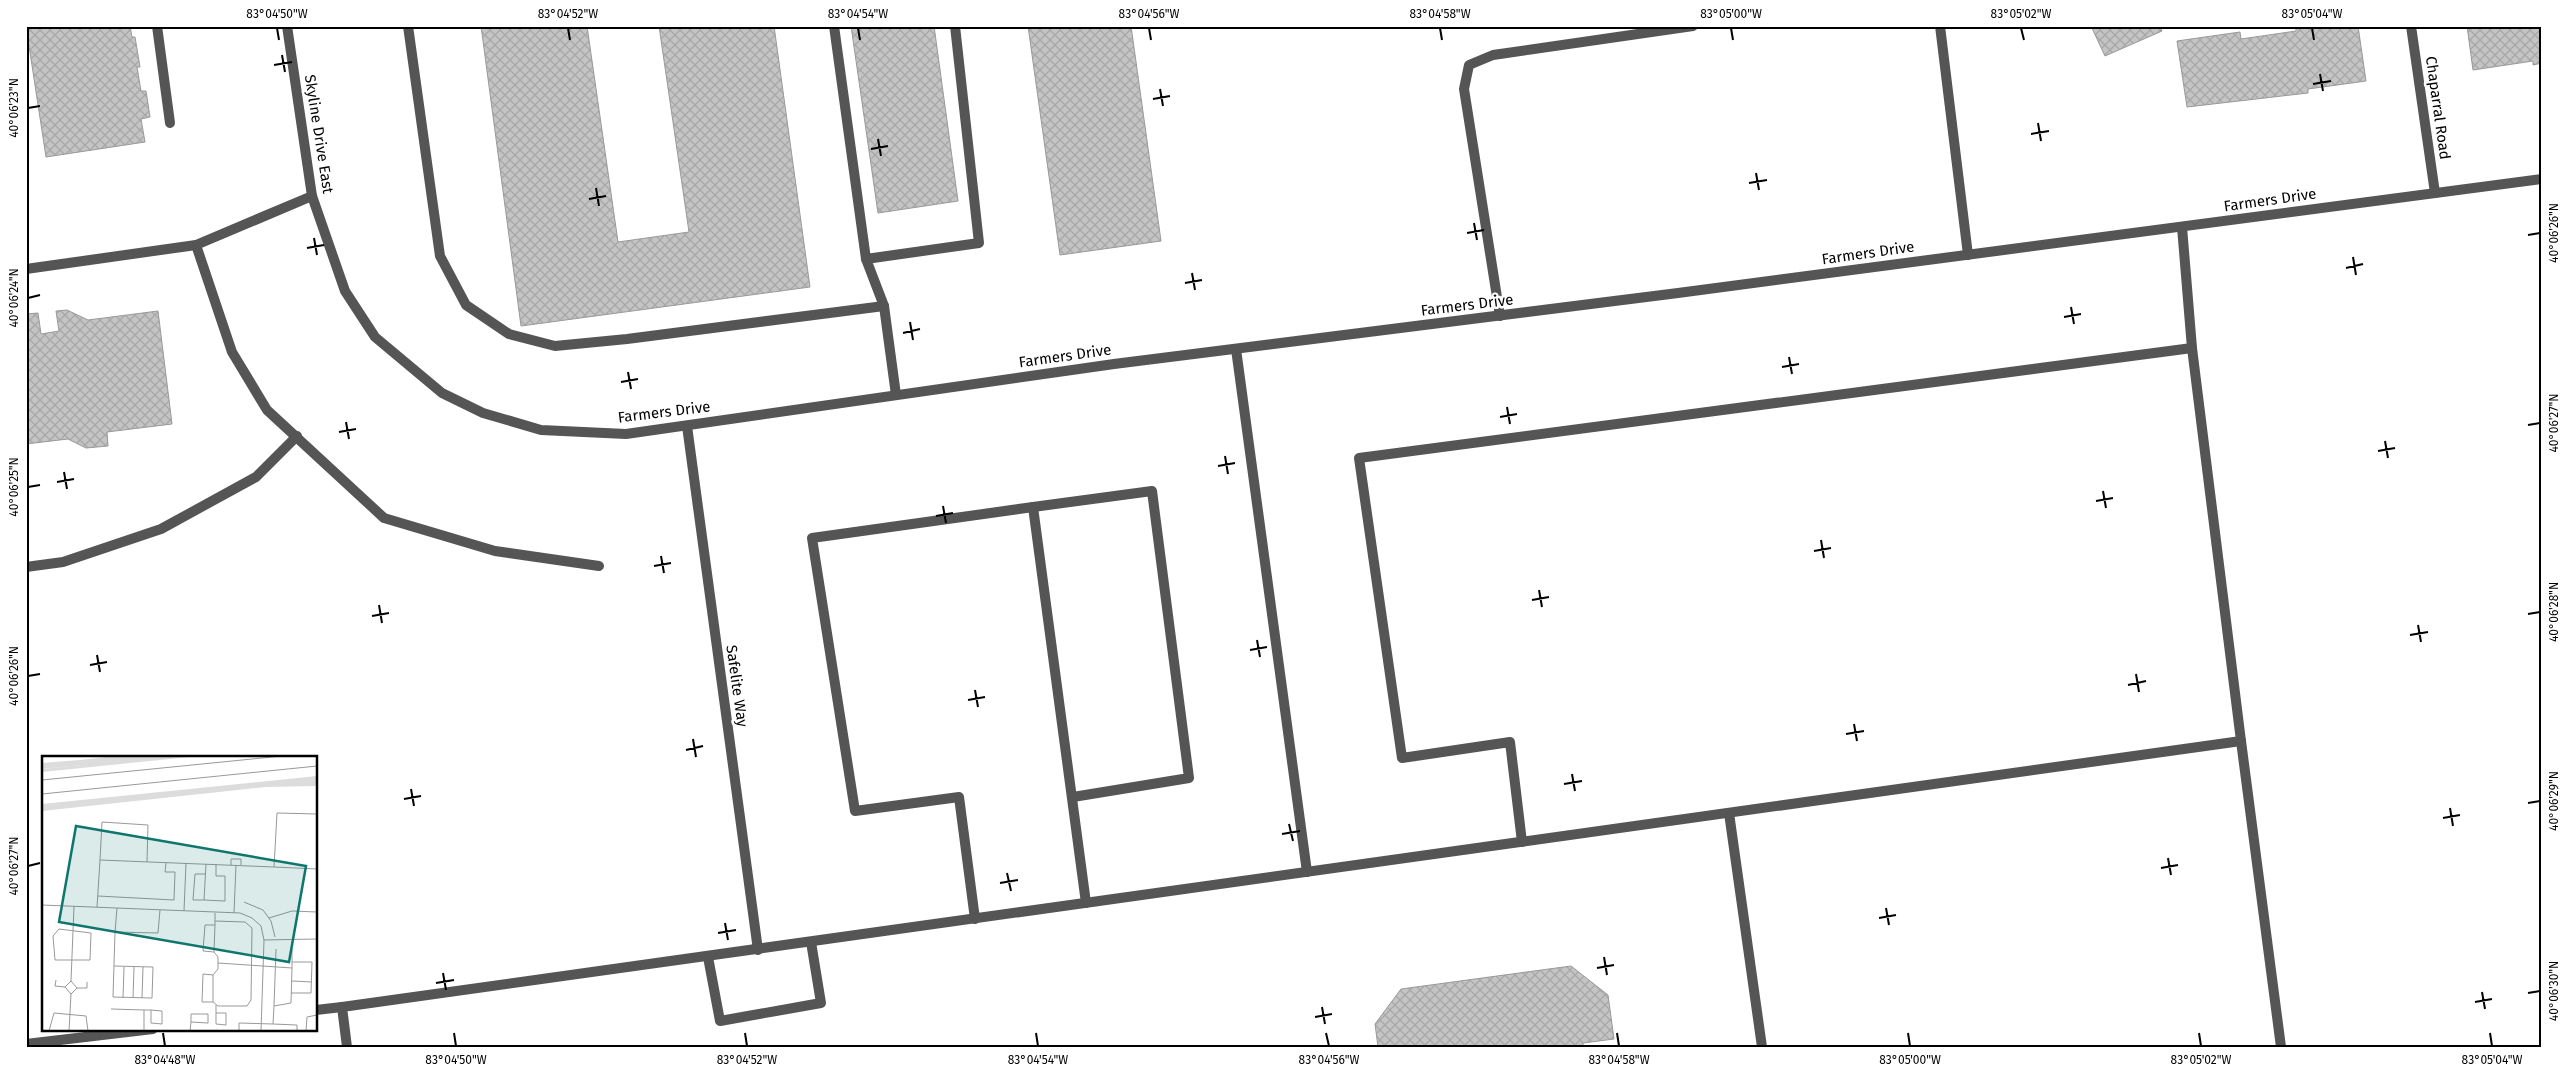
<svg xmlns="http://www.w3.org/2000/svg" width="2568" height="1073" font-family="'Fira Sans',sans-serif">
  <defs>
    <pattern id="building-cross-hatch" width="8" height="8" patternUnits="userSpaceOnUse" patternTransform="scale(1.25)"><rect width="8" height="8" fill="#c4c4c4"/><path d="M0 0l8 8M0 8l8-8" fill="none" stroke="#a7a7a7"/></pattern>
  </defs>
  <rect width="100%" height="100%" fill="#fff"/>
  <g fill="url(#building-cross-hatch)" stroke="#999">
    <path d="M26,26H130L132,37H135L140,67H137L141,91H146L150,117L141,119L145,142L46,157Z"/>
    <path d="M481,26H587L618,242L689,232L659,26H774L810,287L521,326Z"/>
    <path d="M851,26H934L958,201L878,213Z"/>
    <path d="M1028,26H1131L1161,241L1060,255Z"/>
    <path d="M2091,26H2160L2162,31L2105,56Z"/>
    <path d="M2296,26H2358L2366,81L2308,89V93L2187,107L2177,41L2240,32L2241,39L2296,31Z"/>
    <path d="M2467,26H2542V63L2533,65V61L2473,70Z"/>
    <path d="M67,310L88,320L158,311L172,424L107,432L108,446L86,448L68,439L26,444V314L38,313L41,334L59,331L56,311Z"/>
    <path d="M1571,966L1608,995L1614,1039L1583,1043V1047H1378L1375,1024L1401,989Z"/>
  </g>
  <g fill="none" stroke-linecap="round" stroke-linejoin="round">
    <g stroke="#555" stroke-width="10">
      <path d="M157,26L170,123"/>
      <path d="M408,26L440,256L466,305L509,334L555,346L627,339L884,306"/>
      <path d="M834,26L866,259"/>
      <path d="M1940,26L1968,255"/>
      <path d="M196,245L232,352L267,410L384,518L495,551L599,566"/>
      <path d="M26,269L196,245L312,196"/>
      <path d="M1500,316L1464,89L1469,65L1493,55L1693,26"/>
      <path d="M1236,349L1307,872"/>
      <path d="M896,395L884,306L866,259L979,243L955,26"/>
      <path d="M687,426L758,950"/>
      <path d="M1033,507L1152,491L1189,778L1073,797"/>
      <path d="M26,567L63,562L161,529L256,477L297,436"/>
      <path d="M2241,741L2281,1047"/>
      <path d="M1729,813L1762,1047"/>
      <path d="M1522,842L1510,742L1402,758L1359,458L2192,348"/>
      <path d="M975,919L959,797L855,811L812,538L1033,507L1086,903"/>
      <path d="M708,957L720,1021L821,1003L811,942"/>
      <path d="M316,1010L342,1007"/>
      <path d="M26,1044L153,1029"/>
      <path d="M347,1047L342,1007L2241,741L2192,348L2182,227"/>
    </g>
    <g stroke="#555" stroke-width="10">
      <path d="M287,26L312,196L345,291L375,337L442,393L483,413L541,430L626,434L1114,364L1678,293L2542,179"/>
      <path d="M2411,26L2435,193"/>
    </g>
  </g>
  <path fill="none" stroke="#000" stroke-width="2" d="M277,28L279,40M568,28L570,40M858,28L860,40M1149,28L1151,40M1440,28L1442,40M1731,28L1733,40M2021,28L2024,40M2312,28L2314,40M282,55L285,72M274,65L292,62M2320,74L2323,91M2313,84L2331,81M1160,89L1163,106M1153,99L1170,96M28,108L40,106M2038,123L2041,141M2031,134L2049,131M878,139L881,156M871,149L888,146M1756,173L1759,190M1749,183L1767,180M596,188L599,206M589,199L606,196M1474,223L1477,240M1467,233L1484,230M2528,235L2540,233M314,238L317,255M307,248L324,245M2353,257L2356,275M2346,268L2363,264M1192,273L1195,290M1185,283L1202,280M28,298L40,295M2071,307L2074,324M2064,317L2081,314M910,322L913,340M903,333L920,329M1789,357L1792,374M1782,367L1799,364M628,372L631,389M621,382L638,379M1507,407L1510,424M1500,417L1517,414M346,422L349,439M2528,425L2540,423M339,432L356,429M2385,441L2388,458M2378,451L2395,448M1225,456L1228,474M1218,466L1235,463M64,472L67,489M57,482L74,479M28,487L40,485M2103,491L2106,508M2096,501L2113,498M943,506L946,523M936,516L953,513M1821,540L1824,558M1814,551L1831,548M661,556L664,573M654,566L671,563M1539,590L1542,607M1532,600L1549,597M379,605L382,623M2528,614L2540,612M372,616L389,613M2418,625L2421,642M2410,635L2428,632M1257,640L1260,657M1250,650L1267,647M97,655L100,672M90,665L107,662M2136,674L2139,692M28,676L40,674M2128,685L2146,681M975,690L978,707M968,700L985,697M1854,724L1857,741M1846,734L1864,731M693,739L696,757M686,750L703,746M1572,774L1575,791M1564,784L1582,781M411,789L414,806M404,799L421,796M2528,803L2540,801M2450,808L2453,826M2443,818L2460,815M1289,824L1293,841M1282,834L1300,831M2168,858L2171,875M28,866L40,863M2161,868L2178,865M1007,873L1011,891M1000,883L1018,880M1886,908L1889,925M1879,918L1896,915M725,923L728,940M718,933L736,930M1604,957L1607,975M1597,968L1614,965M443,973L446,990M436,983L454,980M2482,992L2485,1009M2528,993L2540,991M2475,1002L2492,999M1322,1007L1325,1024M1315,1017L1332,1014M163,1033L165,1046M454,1033L456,1046M745,1033L747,1046M1036,1033L1038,1046M1326,1033L1329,1046M1617,1033L1619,1046M1908,1033L1910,1046M2199,1033L2201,1046M2490,1033L2492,1046"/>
  <g text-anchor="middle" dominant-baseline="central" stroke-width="5" stroke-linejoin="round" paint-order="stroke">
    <g font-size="15" fill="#000" stroke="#fff">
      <text transform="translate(2438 108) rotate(82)">Chaparral Road</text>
      <text transform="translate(319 134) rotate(81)">Skyline Drive East</text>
      <text transform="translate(2270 200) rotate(-8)">Farmers Drive</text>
      <text transform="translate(1868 253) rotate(-8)">Farmers Drive</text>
      <text transform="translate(1467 305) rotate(-7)">Farmers Drive</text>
      <text transform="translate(1065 356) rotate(-8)">Farmers Drive</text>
      <text transform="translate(664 412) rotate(-7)">Farmers Drive</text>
      <text transform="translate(737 686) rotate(82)">Safelite Way</text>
    </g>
  </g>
  <g transform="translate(42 756)">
    <rect width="275" height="275" fill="#fff"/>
    <path d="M74,0H157L0,16V13L39,9L38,4ZM275,20V30L224,31L0,55V48Z" fill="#dcdcdc"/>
    <path d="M38,4L40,9L0,13V7Z" fill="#dcdcdc"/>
    <path fill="none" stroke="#999" stroke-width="1" d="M0,24L240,0M0,38L275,10M58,104L60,66L106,69L105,106M164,108L162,144L183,145V120H174V108M189,109V103H199V109M232,111L275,113M56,140L132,144L133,116H123L124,107M162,144H151L153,118H163M202,146L221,154L229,165L233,181M0,149L198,157L210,162L219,170L222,184L219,275M55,151L58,104L232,111L235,57L275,58M75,152L73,176L116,177L118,154M142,155L144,107M192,157L194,109M227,162L250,155L275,156M173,165L203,166L210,172L209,244L205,250H176L171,246V219L176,213V201L172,196L161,195L163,169H173V157M17,173L49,177L48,204H13L11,180ZM222,184L275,183M234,193L232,250L249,247L250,212M172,196L173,169M176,207L250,212V193M72,210L111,211L110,242L71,241L73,176M14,224L13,230L23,231M29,225L32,150M250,225L270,226M35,232H45V226M249,237H269L270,206H250M29,238L23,231L29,225M29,238L35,232L29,225M81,242L82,211M91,242L92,211M100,242L101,211M171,246H160L161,218L171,219M69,253L102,254V275M102,254H109L120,255V268L109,267V254M174,257H184V269L174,268V249M231,268L255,269V275M7,275L12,257L44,260L46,275M27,275L29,238M148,275L149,266V258H166V267L149,266M197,275V267L231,268L232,250M264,275L265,261L275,259"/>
    <path fill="#0f766e" fill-opacity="0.15" stroke="#0f766e" stroke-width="2.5" d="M34,70L264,110L247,206L17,166Z"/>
    <rect width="275" height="275" fill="none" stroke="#000" stroke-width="2.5"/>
  </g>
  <rect width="2568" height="1073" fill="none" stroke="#ffffff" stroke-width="55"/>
  <rect x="28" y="28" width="2512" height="1018" fill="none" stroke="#000" stroke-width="2"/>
  <g font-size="12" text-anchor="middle" fill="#000">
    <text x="277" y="18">83°04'50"W</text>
    <text x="568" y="18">83°04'52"W</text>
    <text x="858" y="18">83°04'54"W</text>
    <text x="1149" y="18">83°04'56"W</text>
    <text x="1440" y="18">83°04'58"W</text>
    <text x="1731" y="18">83°05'00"W</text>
    <text x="2021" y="18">83°05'02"W</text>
    <text x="2312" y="18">83°05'04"W</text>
    <text transform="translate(14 108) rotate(-90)" y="4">40°06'23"N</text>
    <text transform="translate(2554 233) rotate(-90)" y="4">40°06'26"N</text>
    <text transform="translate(14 298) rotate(-90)" y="4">40°06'24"N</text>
    <text transform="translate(2554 423) rotate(-90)" y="4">40°06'27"N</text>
    <text transform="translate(14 487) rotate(-90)" y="4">40°06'25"N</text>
    <text transform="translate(2554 612) rotate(-90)" y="4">40°06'28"N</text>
    <text transform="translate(14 676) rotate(-90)" y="4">40°06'26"N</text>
    <text transform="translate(2554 801) rotate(-90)" y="4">40°06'29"N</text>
    <text transform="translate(14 866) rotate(-90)" y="4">40°06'27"N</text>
    <text transform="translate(2554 991) rotate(-90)" y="4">40°06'30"N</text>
    <text x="165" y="1064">83°04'48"W</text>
    <text x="456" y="1064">83°04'50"W</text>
    <text x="747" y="1064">83°04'52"W</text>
    <text x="1038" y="1064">83°04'54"W</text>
    <text x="1329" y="1064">83°04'56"W</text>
    <text x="1619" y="1064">83°04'58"W</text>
    <text x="1910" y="1064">83°05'00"W</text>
    <text x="2201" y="1064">83°05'02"W</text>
    <text x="2492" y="1064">83°05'04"W</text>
  </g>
</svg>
